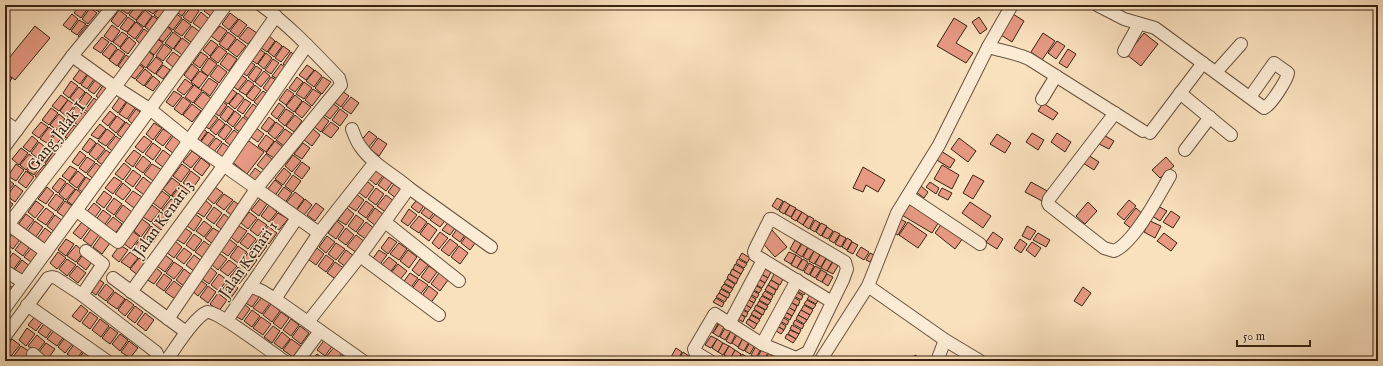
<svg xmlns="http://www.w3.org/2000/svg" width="1383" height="366" font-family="'IM FELL English',serif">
  <rect width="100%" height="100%" fill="#fae1be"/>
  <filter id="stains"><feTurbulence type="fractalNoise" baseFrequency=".005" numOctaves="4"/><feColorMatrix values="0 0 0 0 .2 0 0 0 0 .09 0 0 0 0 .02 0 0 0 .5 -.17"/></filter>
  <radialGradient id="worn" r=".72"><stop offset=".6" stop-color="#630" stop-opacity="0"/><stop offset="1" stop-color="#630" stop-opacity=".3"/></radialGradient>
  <g fill="#e79983" stroke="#382211">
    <path d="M80,5H86L89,7L81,18L74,13Z"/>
    <path d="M90,5H98L95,9Z"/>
    <path d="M100,5H109L102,14L96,10Z"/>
    <path d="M123,5H135L128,14L120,9Z"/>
    <path d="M137,5L144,9L136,20L129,15Z"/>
    <path d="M149,5H161L153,14L146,9Z"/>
    <path d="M162,5H164L171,10L162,21L154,15Z"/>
    <path d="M179,5H190L182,16L175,11Z"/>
    <path d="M195,5H206L202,10Z"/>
    <path d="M208,5H218L220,6L212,17L204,11Z"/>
    <path d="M966,5H977L970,10Z"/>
    <path d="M192,6L199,11L191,23L183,17Z"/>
    <path d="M90,8L97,13L88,24L82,19Z"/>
    <path d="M119,10L127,16L118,27L111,21Z"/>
    <path d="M145,10L152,16L144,27L136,21Z"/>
    <path d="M201,12L209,19L201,29L193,23Z"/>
    <path d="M175,13L182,18L173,30L166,25Z"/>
    <path d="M230,13L238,19L229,30L222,24Z"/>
    <path d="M72,14L78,19L70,30L63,25Z"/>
    <path d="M1013,14L1024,21L1012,42L1001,35Z"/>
    <path d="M153,16L161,22L152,33L145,27Z"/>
    <path d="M128,17L135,22L127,32L120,28Z"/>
    <path d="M979,17L987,29L980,34L972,22Z"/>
    <path d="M954,18L967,26L956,43L973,53L966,63L937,46Z"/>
    <path d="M183,19L191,25L182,36L174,31Z"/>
    <path d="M239,19L247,25L238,37L230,31Z"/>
    <path d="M79,20L86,24L77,35L71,31Z"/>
    <path d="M136,22L143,28L135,39L127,33Z"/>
    <path d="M87,25L93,30L85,41L78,36Z"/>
    <path d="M112,25L120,31L112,42L104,36Z"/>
    <path d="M165,25L172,31L163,42L156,37Z"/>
    <path d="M35,26L50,38L15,80L5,72V63Z"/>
    <path d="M192,26L200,32L192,43L184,37Z"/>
    <path d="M220,26L227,31L219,42L211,36Z"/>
    <path d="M248,27L257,33L248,44L239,38Z"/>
    <path d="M144,29L152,35L143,46L136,40Z"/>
    <path d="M122,32L128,36L120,47L113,42Z"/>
    <path d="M173,32L181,38L173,49L165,43Z"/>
    <path d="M228,32L236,38L227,50L219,44Z"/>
    <path d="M1043,33L1055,41L1042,60L1031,52Z"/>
    <path d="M1144,33L1158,44L1141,66L1127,55Z"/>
    <path d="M268,35L275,41L267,52L260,47Z"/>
    <path d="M102,37L109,42L101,53L93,48Z"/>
    <path d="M129,37L136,43L128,54L120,48Z"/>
    <path d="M156,38L163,43L154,55L147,49Z"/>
    <path d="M182,38L190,44L182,55L174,49Z"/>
    <path d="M237,39L246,46L237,57L228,50Z"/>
    <path d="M211,40L218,45L210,56L203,50Z"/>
    <path d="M276,41L282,46L274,57L268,52Z"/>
    <path d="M1057,41L1065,46L1056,59L1048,53Z"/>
    <path d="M111,43L117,48L109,59L102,54Z"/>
    <path d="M164,44L172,50L163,61L156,56Z"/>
    <path d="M219,46L227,52L218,63L210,57Z"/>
    <path d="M283,46L290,51L281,62L275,58Z"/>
    <path d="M258,48L265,53L257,64L250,59Z"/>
    <path d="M118,49L125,54L117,66L109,60Z"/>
    <path d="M1068,49L1076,54L1067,68L1059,63Z"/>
    <path d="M147,50L154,56L146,68L138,62Z"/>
    <path d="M173,52L180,57L173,67L166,61Z"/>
    <path d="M201,52L208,57L200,68L193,63Z"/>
    <path d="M291,52L297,57L289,68L283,64Z"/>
    <path d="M228,53L237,59L229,71L220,64Z"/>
    <path d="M266,53L272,58L264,69L258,64Z"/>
    <path d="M126,55L134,61L126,72L118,66Z"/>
    <path d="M156,57L163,63L155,74L147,68Z"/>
    <path d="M209,58L217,64L208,76L201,70Z"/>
    <path d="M273,59L279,63L271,74L265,70Z"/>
    <path d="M248,60L255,65L247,76L240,71Z"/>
    <path d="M136,62L144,68L135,79L127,74Z"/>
    <path d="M192,64L199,70L191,81L184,75Z"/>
    <path d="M281,64L287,69L279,80L272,76Z"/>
    <path d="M163,65L170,70L163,79L156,74Z"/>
    <path d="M218,65L227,72L219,83L210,76Z"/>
    <path d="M307,65L314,70L306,80L299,75Z"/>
    <path d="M256,66L262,70L254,82L248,77Z"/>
    <path d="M81,68L88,73L80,84L73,79Z"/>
    <path d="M145,69L152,75L144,86L136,80Z"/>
    <path d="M315,70L322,76L314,87L306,81Z"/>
    <path d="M200,71L208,76L199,88L191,82Z"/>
    <path d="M264,71L270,76L261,87L255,82Z"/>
    <path d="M89,73L95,78L87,89L81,85Z"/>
    <path d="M5,74L12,78L7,86L5,85Z"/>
    <path d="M240,74L247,79L238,90L231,85Z"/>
    <path d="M153,76L160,82L153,91L145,86Z"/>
    <path d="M271,77L278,81L269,93L263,88Z"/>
    <path d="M297,77L303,82L295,92L289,88Z"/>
    <path d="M323,77L331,82L322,94L315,88Z"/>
    <path d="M209,78L218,84L210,96L201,89Z"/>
    <path d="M96,79L103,83L94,94L88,90Z"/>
    <path d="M185,79L193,85L184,95L177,90Z"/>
    <path d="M248,80L254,84L246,95L239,91Z"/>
    <path d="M71,81L78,86L69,98L63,93Z"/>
    <path d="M304,82L312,88L304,99L296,94Z"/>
    <path d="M104,84L110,89L102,101L96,96Z"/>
    <path d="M194,85L202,91L193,103L185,97Z"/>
    <path d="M255,85L261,90L253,101L246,96Z"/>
    <path d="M79,87L85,92L76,103L70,98Z"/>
    <path d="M230,88L237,93L228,104L221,99Z"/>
    <path d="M287,89L294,94L286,105L279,100Z"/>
    <path d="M313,89L321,94L312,106L305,100Z"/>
    <path d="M341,90L349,96L341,107L333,101Z"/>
    <path d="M174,91L182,96L173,107L166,102Z"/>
    <path d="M263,91L269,95L260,107L254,102Z"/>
    <path d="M86,92L92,97L84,108L78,104Z"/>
    <path d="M203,92L212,99L203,110L194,103Z"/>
    <path d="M238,93L244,98L235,109L229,104Z"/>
    <path d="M61,95L68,100L59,111L52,106Z"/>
    <path d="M295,95L302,101L294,112L286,106Z"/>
    <path d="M120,97L126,102L118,113L112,108Z"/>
    <path d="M183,97L191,103L182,115L174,109Z"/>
    <path d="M351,97L359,103L351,114L342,108Z"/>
    <path d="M94,98L100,103L91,114L85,110Z"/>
    <path d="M245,99L251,103L243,114L237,110Z"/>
    <path d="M68,100L75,105L66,116L60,111Z"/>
    <path d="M220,100L227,105L219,116L212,111Z"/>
    <path d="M303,101L311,107L302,118L295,112Z"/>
    <path d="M127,102L135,108L127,119L119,114Z"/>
    <path d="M331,102L339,108L330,119L323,114Z"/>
    <path d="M279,103L285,108L277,119L271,114Z"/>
    <path d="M1043,103L1058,113L1053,120L1038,111Z"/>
    <path d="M192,104L201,111L192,122L183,115Z"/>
    <path d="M253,104L259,109L250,120L244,116Z"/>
    <path d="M76,106L82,111L74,122L67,117Z"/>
    <path d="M228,106L234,111L226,122L220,117Z"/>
    <path d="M51,108L58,113L49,125L42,120Z"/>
    <path d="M136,109L144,115L135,126L128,120Z"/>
    <path d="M286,109L294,114L285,126L278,120Z"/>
    <path d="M340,109L348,115L340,126L332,120Z"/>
    <path d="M83,111L90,116L81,127L75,123Z"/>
    <path d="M110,111L116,116L108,126L102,121Z"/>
    <path d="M235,111L241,116L233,127L227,122Z"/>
    <path d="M211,113L218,118L209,129L202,124Z"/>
    <path d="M59,114L65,119L57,130L50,125Z"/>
    <path d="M295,115L302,121L294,132L286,126Z"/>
    <path d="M321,115L329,121L321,132L313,126Z"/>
    <path d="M117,116L125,122L116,133L109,127Z"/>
    <path d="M243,117L249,122L241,133L234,128Z"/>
    <path d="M269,117L275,122L267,132L261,128Z"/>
    <path d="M219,119L225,124L216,135L210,130Z"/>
    <path d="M66,120L72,124L64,135L58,131Z"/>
    <path d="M41,122L48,127L39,138L32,133Z"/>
    <path d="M126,122L133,128L125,140L117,134Z"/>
    <path d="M276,122L284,128L275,139L268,133Z"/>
    <path d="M331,122L339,128L331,138L322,132Z"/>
    <path d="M154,123L162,128L153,140L146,134Z"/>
    <path d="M100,124L106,129L98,139L91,135Z"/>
    <path d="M226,124L232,129L224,140L218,135Z"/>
    <path d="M74,125L80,130L71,141L65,137Z"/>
    <path d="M49,127L55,132L47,143L40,139Z"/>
    <path d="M201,127L207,132L199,143L192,138Z"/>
    <path d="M255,127L264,134L258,142L248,135Z"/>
    <path d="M107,129L115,135L106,146L98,141Z"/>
    <path d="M163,129L172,135L163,146L155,140Z"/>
    <path d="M285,129L292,134L284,146L276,140Z"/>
    <path d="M313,129L320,135L312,146L304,140Z"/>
    <path d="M234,130L240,135L231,146L225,141Z"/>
    <path d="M369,131L377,137L368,148L360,142Z"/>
    <path d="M208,132L215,137L206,148L200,143Z"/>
    <path d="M56,133L62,137L54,148L48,144Z"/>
    <path d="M1032,133L1044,140L1038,150L1026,142Z"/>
    <path d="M1057,133L1071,142L1065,152L1051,142Z"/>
    <path d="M997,134L1011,143L1005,153L990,144Z"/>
    <path d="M1102,134L1114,141L1109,149L1097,143Z"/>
    <path d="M266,135L274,141L266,152L258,146Z"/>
    <path d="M32,136L38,141L30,152L23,147Z"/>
    <path d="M116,136L123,142L115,153L107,147Z"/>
    <path d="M144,136L152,142L143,153L135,147Z"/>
    <path d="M173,136L182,143L174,154L165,147Z"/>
    <path d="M64,138L70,143L61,155L55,150Z"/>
    <path d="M90,138L96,143L88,153L82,149Z"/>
    <path d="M216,138L222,142L213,153L207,149Z"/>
    <path d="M378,138L387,144L379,156L370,149Z"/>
    <path d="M959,138L976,151L968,162L951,149Z"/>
    <path d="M246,139L264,152L247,174L230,160Z"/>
    <path d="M275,141L283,147L274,158L266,153Z"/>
    <path d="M39,142L45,147L37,158L31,153Z"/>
    <path d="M97,143L105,149L96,160L89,154Z"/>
    <path d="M153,143L161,149L153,160L145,154Z"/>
    <path d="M223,143L230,148L221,159L215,155Z"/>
    <path d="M303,143L310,148L302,159L294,154Z"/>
    <path d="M47,147L53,152L44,163L38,158Z"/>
    <path d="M21,148L28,153L19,165L12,159Z"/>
    <path d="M106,150L113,155L105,167L97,161Z"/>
    <path d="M134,150L141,155L133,167L125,161Z"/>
    <path d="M163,150L172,157L164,168L155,161Z"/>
    <path d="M80,151L86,156L78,166L72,162Z"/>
    <path d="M192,151L200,157L191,168L183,162Z"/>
    <path d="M941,151L955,160L950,168L935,159Z"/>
    <path d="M53,152L59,157L51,168L45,164Z"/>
    <path d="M29,154L35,159L26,170L20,165Z"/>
    <path d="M266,154L273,160L265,171L257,165Z"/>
    <path d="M293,155L301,161L292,172L285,166Z"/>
    <path d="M1088,155L1099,162L1094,170L1083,163Z"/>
    <path d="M143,156L151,163L143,173L135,167Z"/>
    <path d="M87,157L95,162L86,173L79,168Z"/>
    <path d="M1166,157L1174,166L1160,178L1152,170Z"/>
    <path d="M201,158L210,165L202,176L193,169Z"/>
    <path d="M36,159L42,164L34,175L27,171Z"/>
    <path d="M302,162L310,168L302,179L294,173Z"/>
    <path d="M96,163L103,169L95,180L87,174Z"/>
    <path d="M124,163L131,169L123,180L115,174Z"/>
    <path d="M16,164L24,170L16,181L8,176Z"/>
    <path d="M152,164L162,170L153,181L144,174Z"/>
    <path d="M182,164L190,170L181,182L173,176Z"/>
    <path d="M44,165L50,170L41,181L35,176Z"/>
    <path d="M942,165L959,175L952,189L934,179Z"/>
    <path d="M70,166L77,170L69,181L62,176Z"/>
    <path d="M377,167L385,173L376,185L369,179Z"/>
    <path d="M863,167L885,180L878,192L866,185L863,192L853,188Z"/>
    <path d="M255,168L263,174L254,185L247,179Z"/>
    <path d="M284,168L291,174L283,185L275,179Z"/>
    <path d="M133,170L141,176L133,187L125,181Z"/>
    <path d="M26,171L34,177L26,188L18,182Z"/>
    <path d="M78,171L85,177L77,188L69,182Z"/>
    <path d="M191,171L200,178L192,189L183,183Z"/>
    <path d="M386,174L394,180L386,191L378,185Z"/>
    <path d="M293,175L301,181L293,192L285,186Z"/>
    <path d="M973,175L984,181L973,199L963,193Z"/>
    <path d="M86,177L94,183L85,194L78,189Z"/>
    <path d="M114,177L122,182L113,194L105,188Z"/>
    <path d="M143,177L152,184L144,195L135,188Z"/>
    <path d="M6,178L14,184L5,195V180Z"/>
    <path d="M60,178L66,182L58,193L52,188Z"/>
    <path d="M172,178L180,184L171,196L163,189Z"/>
    <path d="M275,180L282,186L274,197L266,191Z"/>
    <path d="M367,181L374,187L366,198L358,192Z"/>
    <path d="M396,181L405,188L397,199L388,192Z"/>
    <path d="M930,182L939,188L936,194L926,187Z"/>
    <path d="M1031,182L1049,192L1044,202L1025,192Z"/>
    <path d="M67,183L75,189L66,200L59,194Z"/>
    <path d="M123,183L131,190L123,200L115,194Z"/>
    <path d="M15,185L23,191L15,202L7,196Z"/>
    <path d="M181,185L190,192L181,203L172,196Z"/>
    <path d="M921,186L928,192L924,198L916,192Z"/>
    <path d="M47,187L54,193L46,204L38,199Z"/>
    <path d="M215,187L223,193L214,204L207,198Z"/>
    <path d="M284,187L292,193L284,204L276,198Z"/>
    <path d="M376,188L384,194L376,205L368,199Z"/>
    <path d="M942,188L952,193L948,200L938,195Z"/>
    <path d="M76,189L83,195L75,207L67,201Z"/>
    <path d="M104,191L112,197L104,208L96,202Z"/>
    <path d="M133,191L142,197L134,208L125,201Z"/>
    <path d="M162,191L170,197L161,209L153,203Z"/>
    <path d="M295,192L304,199L296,210L286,203Z"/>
    <path d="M56,194L64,200L56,211L48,205Z"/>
    <path d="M224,194L233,200L224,210L216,204Z"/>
    <path d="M356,194L364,200L356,211L348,206Z"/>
    <path d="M386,195L395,202L387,213L377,206Z"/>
    <path d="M420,196L427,201L419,213L411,207Z"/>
    <path d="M5,198L13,204L5,215Z"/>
    <path d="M114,198L122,204L114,215L106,209Z"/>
    <path d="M777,198L783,201L778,210L772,206Z"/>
    <path d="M171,199L180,205L171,216L162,210Z"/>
    <path d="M260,199L267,204L259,216L251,210Z"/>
    <path d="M305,199L312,205L304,215L297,210Z"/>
    <path d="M205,200L212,206L204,217L196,212Z"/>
    <path d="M908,200L940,220L932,233L900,214Z"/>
    <path d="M1129,200L1136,206L1124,220L1117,214Z"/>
    <path d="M36,201L44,207L35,218L28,212Z"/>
    <path d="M65,201L75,208L67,219L57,212Z"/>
    <path d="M234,201L243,208L235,218L226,211Z"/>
    <path d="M366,201L374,207L366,218L358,212Z"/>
    <path d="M784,201L790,205L784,214L779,211Z"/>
    <path d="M970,202L991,216L983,228L962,213Z"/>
    <path d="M1088,202L1097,211L1085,224L1076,216Z"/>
    <path d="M94,203L101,209L93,220L85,214Z"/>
    <path d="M316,203L324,209L315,221L307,215Z"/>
    <path d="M429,203L437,209L429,219L421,213Z"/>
    <path d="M123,205L132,212L124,223L115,216Z"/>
    <path d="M152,205L160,211L151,222L143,217Z"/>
    <path d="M269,205L277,212L269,222L261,216Z"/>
    <path d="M790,205L796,208L791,217L785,214Z"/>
    <path d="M1158,206L1167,211L1160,221L1152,216Z"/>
    <path d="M214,207L222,213L214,224L206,218Z"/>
    <path d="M46,208L54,214L46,225L37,219Z"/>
    <path d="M347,208L354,214L346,225L338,220Z"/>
    <path d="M375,208L384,215L376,226L367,219Z"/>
    <path d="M1136,208L1144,215L1132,229L1124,223Z"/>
    <path d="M409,209L417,215L408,226L401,221Z"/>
    <path d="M796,209L802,212L796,221L791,218Z"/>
    <path d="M103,210L111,216L103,227L95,221Z"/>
    <path d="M439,210L448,217L440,227L430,220Z"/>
    <path d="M1171,211L1180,217L1173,228L1163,222Z"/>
    <path d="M161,212L170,219L161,230L152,223Z"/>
    <path d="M249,212L257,218L248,229L241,223Z"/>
    <path d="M802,212L808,216L803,225L797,221Z"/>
    <path d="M278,213L288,219L279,230L270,223Z"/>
    <path d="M26,214L34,220L25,231L17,226Z"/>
    <path d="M195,214L202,219L194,231L186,225Z"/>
    <path d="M224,214L233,221L225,232L216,225Z"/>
    <path d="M55,215L64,222L56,233L47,226Z"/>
    <path d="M356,215L364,221L356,232L348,226Z"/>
    <path d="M419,216L427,222L419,233L410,227Z"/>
    <path d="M809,216L814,219L809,229L803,225Z"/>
    <path d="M113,217L122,224L114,235L104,228Z"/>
    <path d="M898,218L906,222L898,235L891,231Z"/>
    <path d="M142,219L150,225L141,237L134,231Z"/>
    <path d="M258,219L267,225L258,236L250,230Z"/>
    <path d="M451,219L458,224L450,235L442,230Z"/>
    <path d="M815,220L820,223L815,232L810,229Z"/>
    <path d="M35,221L43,227L35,238L27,232Z"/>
    <path d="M204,221L212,227L204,237L196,231Z"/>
    <path d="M337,221L344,227L336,239L328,233Z"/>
    <path d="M1150,221L1161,226L1155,238L1144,232Z"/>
    <path d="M82,222L89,228L81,239L73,233Z"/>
    <path d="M366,222L375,229L367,240L357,233Z"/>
    <path d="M908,222L927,235L918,248L899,235Z"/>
    <path d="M428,223L437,230L429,241L420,234Z"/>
    <path d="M821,223L827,226L821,236L816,232Z"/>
    <path d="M942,223L963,238L955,249L935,233Z"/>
    <path d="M460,225L468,231L460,242L452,236Z"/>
    <path d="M151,226L160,233L152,244L143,238Z"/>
    <path d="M239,226L247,231L238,243L231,237Z"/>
    <path d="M268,226L277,233L269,244L260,237Z"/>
    <path d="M1027,226L1036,231L1030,240L1022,236Z"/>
    <path d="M5,227L11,232L6,239L5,238Z"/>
    <path d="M827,227L833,231L828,239L822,236Z"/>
    <path d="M45,228L54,235L46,246L37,239Z"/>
    <path d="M185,228L192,233L184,244L176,239Z"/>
    <path d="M213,228L223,234L214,245L205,238Z"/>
    <path d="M346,228L354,235L346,245L338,239Z"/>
    <path d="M91,229L99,235L91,246L83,240Z"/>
    <path d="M772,230L787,247L775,257L760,240Z"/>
    <path d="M132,231L140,237L131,249L123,243Z"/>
    <path d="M834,231L840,234L834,243L829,240Z"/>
    <path d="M14,232L21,238L13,249L5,243Z"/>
    <path d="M440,232L448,238L439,249L432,243Z"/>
    <path d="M469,232L478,239L470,250L461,243Z"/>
    <path d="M993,232L1003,239L997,249L986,242Z"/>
    <path d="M248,233L256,239L248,249L240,243Z"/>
    <path d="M1038,233L1050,240L1046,247L1033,240Z"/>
    <path d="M1164,233L1177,243L1171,251L1157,241Z"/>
    <path d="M194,234L202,240L194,251L186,245Z"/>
    <path d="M356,235L365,242L357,253L347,246Z"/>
    <path d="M840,235L846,238L841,247L835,244Z"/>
    <path d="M101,236L110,243L102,254L93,247Z"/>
    <path d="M327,236L335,242L326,253L319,247Z"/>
    <path d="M389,237L397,242L388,254L381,248Z"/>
    <path d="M141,238L150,245L141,256L132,250Z"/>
    <path d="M847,238L852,241L847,250L842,247Z"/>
    <path d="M23,239L31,245L23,256L15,250Z"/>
    <path d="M66,239L74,244L66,256L58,250Z"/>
    <path d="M229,239L237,245L228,256L221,251Z"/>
    <path d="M258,239L267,246L259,257L250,250Z"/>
    <path d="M450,239L458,245L449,256L441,250Z"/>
    <path d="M1020,239L1027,244L1021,253L1014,248Z"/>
    <path d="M795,240L801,244L796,253L790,249Z"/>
    <path d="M175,241L182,247L174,258L166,252Z"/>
    <path d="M204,241L213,248L205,259L195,252Z"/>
    <path d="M852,242L858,245L853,254L847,251Z"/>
    <path d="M1032,242L1041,248L1035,257L1026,250Z"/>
    <path d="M336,243L345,249L336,260L328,254Z"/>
    <path d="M399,243L407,249L399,260L390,254Z"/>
    <path d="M802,244L808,247L802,257L796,253Z"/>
    <path d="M76,245L84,252L76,262L67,256Z"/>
    <path d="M120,245L128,250L119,262L112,256Z"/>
    <path d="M33,246L42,253L34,264L24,257Z"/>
    <path d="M238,246L247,252L238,263L230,257Z"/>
    <path d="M459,246L468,253L460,264L451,257Z"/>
    <path d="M5,247L11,252L5,260Z"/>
    <path d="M861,247L869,252L864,260L856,255Z"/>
    <path d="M184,248L192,254L184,264L176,258Z"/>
    <path d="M317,248L324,254L316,265L308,259Z"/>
    <path d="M808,248L814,251L808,260L803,257Z"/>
    <path d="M346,250L355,257L347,268L338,261Z"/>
    <path d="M379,250L387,255L378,267L371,261Z"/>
    <path d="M408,250L417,257L409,268L400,261Z"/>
    <path d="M814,251L820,255L814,264L809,261Z"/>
    <path d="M58,252L66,258L57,269L50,263Z"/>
    <path d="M85,252L94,259L86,270L77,263Z"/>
    <path d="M130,252L138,258L130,268L121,262Z"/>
    <path d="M789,252L796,255L791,264L784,260Z"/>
    <path d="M13,253L21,259L13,270L5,264Z"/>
    <path d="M219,253L227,259L218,270L211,264Z"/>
    <path d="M248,253L257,260L249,271L240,264Z"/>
    <path d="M742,253L750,258L747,263L739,258Z"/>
    <path d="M870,253L874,255L870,262L866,260Z"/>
    <path d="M165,255L173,261L165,272L157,266Z"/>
    <path d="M194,255L203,262L195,272L186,265Z"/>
    <path d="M326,255L334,261L326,272L318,266Z"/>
    <path d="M796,255L802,259L797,268L791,265Z"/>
    <path d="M820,255L826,258L821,267L815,264Z"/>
    <path d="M389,257L397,263L389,274L380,267Z"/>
    <path d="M139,258L148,265L139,276L130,269Z"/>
    <path d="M67,259L76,265L67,276L59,269Z"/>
    <path d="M420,259L428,265L419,276L412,270Z"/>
    <path d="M738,259L747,264L744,268L736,263Z"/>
    <path d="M803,259L808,262L803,271L797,268Z"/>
    <path d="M826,259L832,262L827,271L821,268Z"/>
    <path d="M22,260L31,267L23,278L14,271Z"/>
    <path d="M229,260L237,266L228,276L220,270Z"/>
    <path d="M174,262L183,268L174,279L166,273Z"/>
    <path d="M335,262L345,269L337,280L327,273Z"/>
    <path d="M833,262L838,266L833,274L827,271Z"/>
    <path d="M809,263L814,266L809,275L804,272Z"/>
    <path d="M398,264L407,271L399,281L390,274Z"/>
    <path d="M735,264L744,269L741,274L733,269Z"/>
    <path d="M77,266L86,273L78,283L69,276Z"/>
    <path d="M429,266L437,272L429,283L421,277Z"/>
    <path d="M815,266L821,269L815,278L810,275Z"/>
    <path d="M155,267L162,273L154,284L146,279Z"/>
    <path d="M210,267L217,273L209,284L201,278Z"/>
    <path d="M238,267L247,274L239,284L230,277Z"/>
    <path d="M763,268L771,272L768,278L760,273Z"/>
    <path d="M184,269L193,276L185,287L176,280Z"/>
    <path d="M732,269L741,274L738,279L730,274Z"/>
    <path d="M821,270L827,273L822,282L816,279Z"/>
    <path d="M410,273L418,278L409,290L402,284Z"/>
    <path d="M439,273L448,280L440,291L431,284Z"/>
    <path d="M759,273L768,278L765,283L757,278Z"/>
    <path d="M164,274L172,280L164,291L156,285Z"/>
    <path d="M219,274L227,280L219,291L211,285Z"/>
    <path d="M729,274L738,279L736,284L727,278Z"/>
    <path d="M774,274L783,279L780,285L771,280Z"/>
    <path d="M827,274L833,277L828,286L822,282Z"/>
    <path d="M97,278L104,283L96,295L88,289Z"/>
    <path d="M756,278L765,283L762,288L753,283Z"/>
    <path d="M199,279L207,285L198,296L191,290Z"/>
    <path d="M419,279L428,285L419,296L411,290Z"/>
    <path d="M727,279L735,284L733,288L724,283Z"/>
    <path d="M771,280L779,285L777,290L768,285Z"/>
    <path d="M174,281L183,288L175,299L165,292Z"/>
    <path d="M229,281L238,288L230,299L220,292Z"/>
    <path d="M5,282L13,288L5,299Z"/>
    <path d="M106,284L114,291L106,301L98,295Z"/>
    <path d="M724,284L733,289L730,293L721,288Z"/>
    <path d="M753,284L762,289L759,293L751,288Z"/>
    <path d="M768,285L776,290L774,295L765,290Z"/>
    <path d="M798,285L807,290L804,295L795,290Z"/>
    <path d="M208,286L216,292L208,303L200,297Z"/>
    <path d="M429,286L438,293L430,304L421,297Z"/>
    <path d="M1083,287L1091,293L1082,306L1074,301Z"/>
    <path d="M721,289L730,294L728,298L719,293Z"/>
    <path d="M750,289L759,294L757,298L748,293Z"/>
    <path d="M252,290L260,296L252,307L244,302Z"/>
    <path d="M765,291L773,296L771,300L762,295Z"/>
    <path d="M795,291L803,296L801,300L792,295Z"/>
    <path d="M115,292L125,299L117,309L107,302Z"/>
    <path d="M218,293L227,300L219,311L210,304Z"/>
    <path d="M719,293L727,298L725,302L716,297Z"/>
    <path d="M747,294L756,299L754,303L745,298Z"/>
    <path d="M811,294L819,299L816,304L807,299Z"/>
    <path d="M762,296L771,301L768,305L759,300Z"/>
    <path d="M792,296L800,301L798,306L789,301Z"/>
    <path d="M262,297L270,303L262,314L253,308Z"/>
    <path d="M716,298L724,303L722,307L713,302Z"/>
    <path d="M745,298L754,303L751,308L742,303Z"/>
    <path d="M126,299L134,305L125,316L118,310Z"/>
    <path d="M807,300L816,305L813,309L804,304Z"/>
    <path d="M759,301L768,306L766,310L757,305Z"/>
    <path d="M789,301L797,306L795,311L786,306Z"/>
    <path d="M243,303L250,309L242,320L234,315Z"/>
    <path d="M742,303L751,308L748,312L740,307Z"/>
    <path d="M271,304L280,311L272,322L263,315Z"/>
    <path d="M81,305L88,311L80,322L72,316Z"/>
    <path d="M756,305L765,310L763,315L754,309Z"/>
    <path d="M804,305L813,310L810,315L801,310Z"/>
    <path d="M135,306L143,312L135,323L127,317Z"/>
    <path d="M786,306L795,311L792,316L783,310Z"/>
    <path d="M740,308L748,313L746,317L737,312Z"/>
    <path d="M252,310L260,316L252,327L244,321Z"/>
    <path d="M754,310L762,315L760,319L751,314Z"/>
    <path d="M801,310L810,315L807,320L798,315Z"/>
    <path d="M783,311L792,316L790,320L781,315Z"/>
    <path d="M90,312L98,318L90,329L82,323Z"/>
    <path d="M281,312L289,318L281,329L273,323Z"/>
    <path d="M737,312L745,317L743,322L734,317Z"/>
    <path d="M145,313L154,320L146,331L137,324Z"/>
    <path d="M37,314L44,320L36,331L28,325Z"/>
    <path d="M751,315L760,320L757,324L749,319Z"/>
    <path d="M798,315L807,320L804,324L796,319Z"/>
    <path d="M780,316L789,321L787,325L778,320Z"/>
    <path d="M261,317L271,324L263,335L253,328Z"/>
    <path d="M100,319L109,326L101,337L92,330Z"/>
    <path d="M291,319L299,325L291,336L283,330Z"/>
    <path d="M748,319L757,324L754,329L746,323Z"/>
    <path d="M712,320L718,324L713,333L707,329Z"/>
    <path d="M795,320L804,325L802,329L793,324Z"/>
    <path d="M46,321L54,327L46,338L38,332Z"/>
    <path d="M778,321L786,326L784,330L776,325Z"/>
    <path d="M719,324L724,327L719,337L713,333Z"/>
    <path d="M775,325L784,330L781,334L773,329Z"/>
    <path d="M792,325L801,330L799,334L790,329Z"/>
    <path d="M273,326L280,331L272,343L264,337Z"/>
    <path d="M300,326L309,333L301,344L292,337Z"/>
    <path d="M110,327L118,333L110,344L102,338Z"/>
    <path d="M27,328L35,334L26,346L19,340Z"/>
    <path d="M56,328L65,335L57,346L47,339Z"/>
    <path d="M725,328L731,331L725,340L720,337Z"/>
    <path d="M790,330L799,334L796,339L788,334Z"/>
    <path d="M731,331L736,334L731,344L726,341Z"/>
    <path d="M282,332L290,339L282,349L274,343Z"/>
    <path d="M120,334L128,340L120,351L112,344Z"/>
    <path d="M787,334L796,339L793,343L785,338Z"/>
    <path d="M37,335L45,342L37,352L28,346Z"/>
    <path d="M737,335L743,338L738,347L732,343Z"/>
    <path d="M66,336L74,342L65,353L58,347Z"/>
    <path d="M711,336L717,339L711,348L705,345Z"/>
    <path d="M743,338L749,342L744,351L738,348Z"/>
    <path d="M12,339L20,345L11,356L5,351V349Z"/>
    <path d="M291,339L301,346L293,357L283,350Z"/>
    <path d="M325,339L333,345L325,356L317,350Z"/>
    <path d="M717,339L723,343L718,352L712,348Z"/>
    <path d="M129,341L138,348L130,358L121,352Z"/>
    <path d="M750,342L755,345L750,354L745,351Z"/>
    <path d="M46,343L55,349L47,360L38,353Z"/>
    <path d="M75,343L84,349L76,360L67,354Z"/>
    <path d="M723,343L729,346L723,355L718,352Z"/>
    <path d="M21,346L30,352L23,361H19L13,357Z"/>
    <path d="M335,346L343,352L336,361H332L326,357Z"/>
    <path d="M729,346L735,350L730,359L724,355Z"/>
    <path d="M756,346L761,349L756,358L751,355Z"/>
    <path d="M676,348L682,352L677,361L671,357Z"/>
    <path d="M762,349L768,353L763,361L757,358Z"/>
    <path d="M85,350L94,357L91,361H77Z"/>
    <path d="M735,350L741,354L737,361H733L730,359Z"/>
    <path d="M683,352L689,356L686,361H678Z"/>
    <path d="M344,353L353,360V361H338Z"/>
    <path d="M769,353L774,357L772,361H764Z"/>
    <path d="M317,354L324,359L323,361H311Z"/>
    <path d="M742,354L747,357L745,361H738Z"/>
    <path d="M5,355L10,359L8,361H5Z"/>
    <path d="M915,355L925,361H911Z"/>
    <path d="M689,356L695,359L694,361H686Z"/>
    <path d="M775,357L781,360V361H773Z"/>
  </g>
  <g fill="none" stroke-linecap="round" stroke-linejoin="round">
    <g stroke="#68523c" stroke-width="14">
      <g id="minor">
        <path d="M1097,5L1124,19L1155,28L1264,108C1271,105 1287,80 1288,73L1274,63L1250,97"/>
        <path d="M988,47C1002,51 1016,53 1029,59L1143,131"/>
        <path d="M1124,51L1139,24"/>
        <path d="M72,56L115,87L151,110L188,140L319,233"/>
        <path d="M1216,72L1241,44"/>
        <path d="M1180,93L1231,135"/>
        <path d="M1042,99L1056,76"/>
        <path d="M1115,113L1049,199L1048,203L1049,205L1104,248L1114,251C1134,243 1159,195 1170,176"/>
        <path d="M5,122L17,130"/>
        <path d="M352,129C354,134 356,141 360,146C372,164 393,174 409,188L360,256L439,315"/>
        <path d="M1150,133L1203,63"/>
        <path d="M5,146L72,56L114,5"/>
        <path d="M1185,150L1210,117"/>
        <path d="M409,188L491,247"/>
        <path d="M908,196L980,244"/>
        <path d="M77,211L118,242L276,16"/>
        <path d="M5,222L46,252"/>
        <path d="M385,222L459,281"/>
        <path d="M8,225L115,87L176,5"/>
        <path d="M5,271L23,282"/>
        <path d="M113,278L186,332"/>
        <path d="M250,286L262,291L275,299L363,361"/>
        <path d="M868,286L945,340L980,361"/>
        <path d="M131,292L224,165L307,45"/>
        <path d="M82,295L103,264L86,251"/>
        <path d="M275,299L319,233L375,162"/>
        <path d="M27,305L107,361"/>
        <path d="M5,308L226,5"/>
        <path d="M168,319L256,189L341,85L339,78C314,52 290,26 261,5"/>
        <path d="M227,320L297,218"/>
        <path d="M308,322L360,256"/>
        <path d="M729,324L763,260"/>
        <path d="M5,336L48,278L52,277L56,278L82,295L156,352L158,356L156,361"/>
        <path d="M762,344L797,280"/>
        <path d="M33,354L41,361"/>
        <path d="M166,361C175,349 194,317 207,312C215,309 274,354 284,361"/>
        <path d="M298,361L320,331"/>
        <path d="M710,361L695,352L694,349L714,315L715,314L762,344L796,358L808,352L843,280L847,269L845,262L772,219H770L755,249L754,252L755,255L832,302"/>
        <path d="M823,361L822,358L868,286L897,213L939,145L988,47L1012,5"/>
        <path d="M937,361L945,340"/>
      </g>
    </g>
    <use href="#minor" stroke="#fcecd5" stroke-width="12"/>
  </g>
  <g text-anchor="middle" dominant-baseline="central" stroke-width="3" stroke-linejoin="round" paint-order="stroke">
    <g font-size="16" fill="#382211" stroke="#fcecd5">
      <text transform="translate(57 137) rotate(-52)">Gang Jalak I</text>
      <text transform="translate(164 219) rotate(-54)">Jalan Kenari 3</text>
      <text transform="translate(249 260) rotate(-55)">Jalan Kenari 1</text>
    </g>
  </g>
  <rect width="1383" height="366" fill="none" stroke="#fae1be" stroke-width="20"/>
  <rect x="6" y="6" width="1371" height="354" fill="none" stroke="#382211" stroke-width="2"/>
  <rect x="10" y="10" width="1363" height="346" fill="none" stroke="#382211"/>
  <path d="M1237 340v6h73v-6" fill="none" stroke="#382211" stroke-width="2"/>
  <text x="1243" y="340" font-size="12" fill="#382211" stroke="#fcecd5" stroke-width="3" paint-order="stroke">50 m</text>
  <rect width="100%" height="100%" filter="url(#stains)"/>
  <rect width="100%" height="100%" fill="url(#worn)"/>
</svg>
